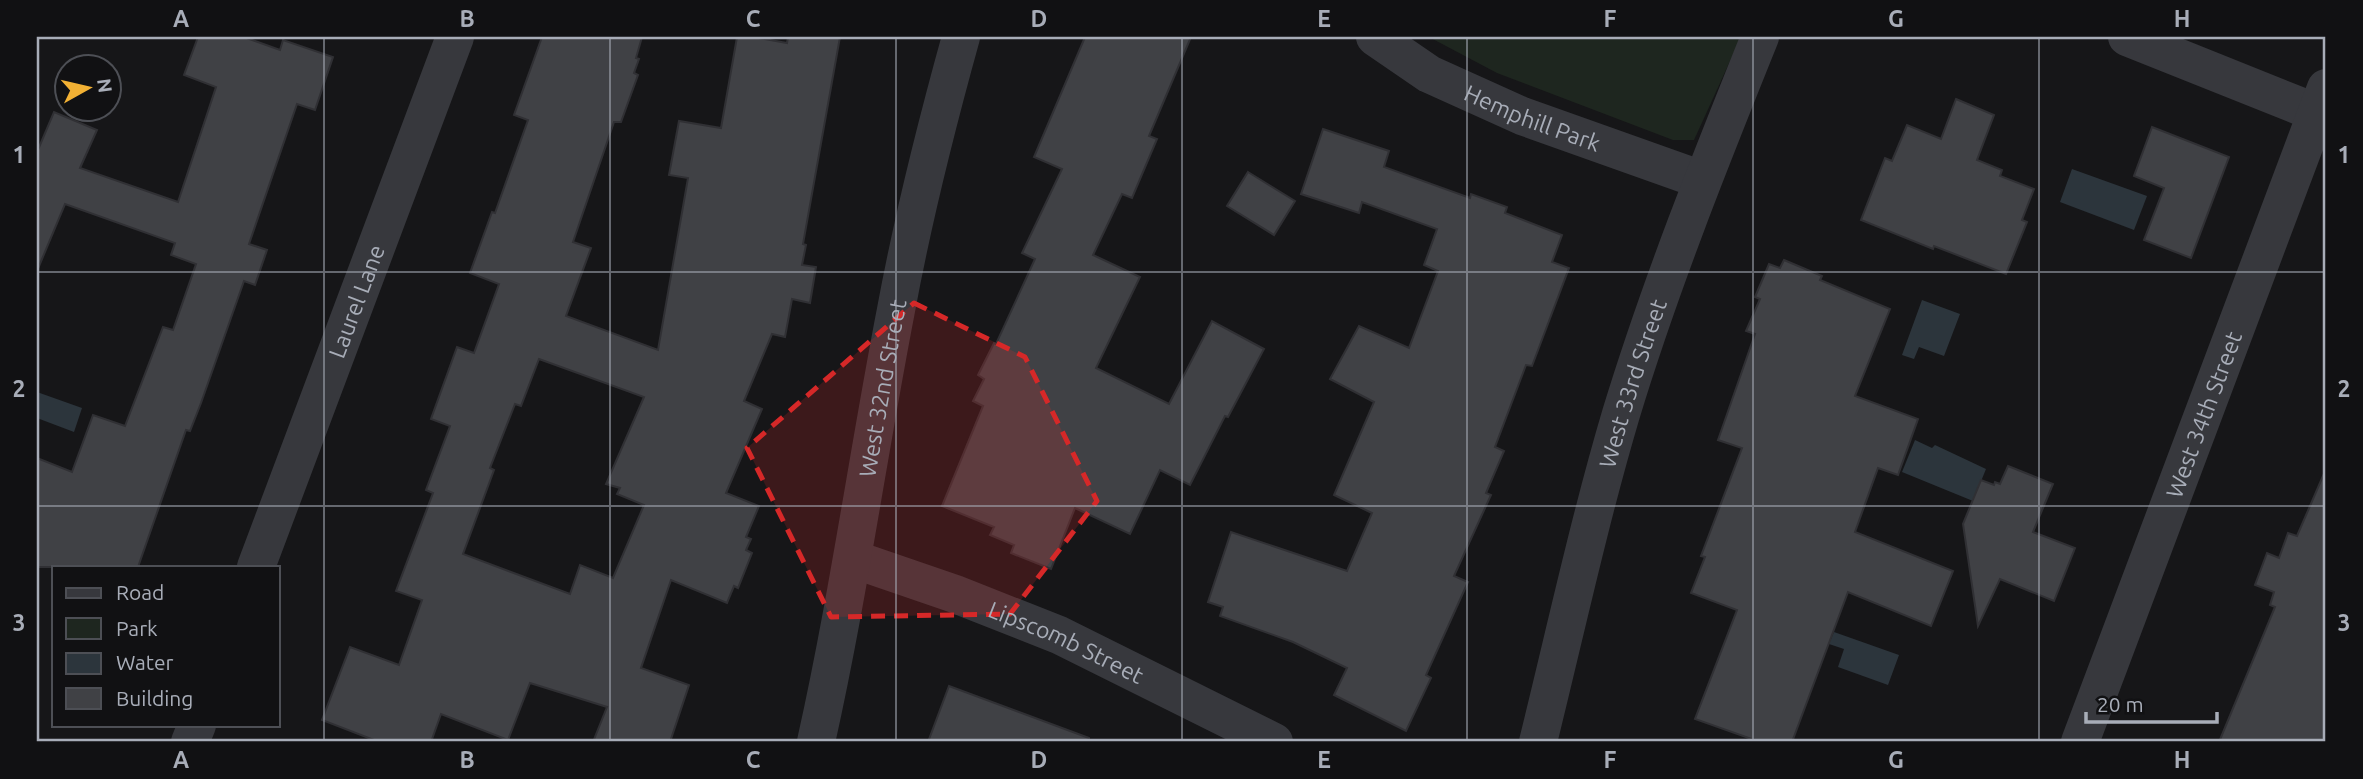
<svg xmlns="http://www.w3.org/2000/svg" width="2363" height="779" font-family="Ubuntu,sans-serif">
  <rect width="100%" height="100%" fill="#161618"/>
  <path fill="#1e261f" d="M1429,37H1741L1694,140H1673L1497,73Z"/>
  <g fill="#2c353c">
    <path d="M2072,169L2147,196L2134,230L2060,202Z"/>
    <path d="M1922,300L1960,314L1944,356L1919,347L1914,359L1902,355Z"/>
    <path d="M37,392L82,408L74,432L37,418Z"/>
    <path d="M1915,440L1932,448L1935,445L1986,469L1973,501L1902,472Z"/>
    <path d="M1834,632L1899,655L1888,685L1838,667L1844,649L1829,644Z"/>
  </g>
  <g fill="#404145" stroke="#303034" stroke-width="2" fill-rule="evenodd">
    <path d="M198,37H244L280,50L283,40L333,57L315,110L297,104L249,244L267,250L255,285L244,281L201,403L190,431L186,430L138,567H37V458L72,472L93,415L125,426L163,327L173,330L196,264L171,255L175,243L65,204L37,271V152L54,112L97,130L80,168L178,202L216,87L184,75Z"/>
    <path d="M542,37H642L636,58L639,59L634,73L638,75L621,122H614L573,242L591,248L566,316L658,350L688,178L669,175L679,121L721,128L737,37H753L787,43L788,37H840L803,244L806,245L802,265L816,267L810,303L792,299L785,337L772,334L744,401L762,409L726,493L759,506L746,537L751,539L746,550L752,553L738,588L734,586L727,603L671,580L641,668L689,685L670,742H593L607,707L530,683L508,740L441,714L431,742H379L322,720L350,647L399,665L422,600L396,591L433,493L426,490L450,426L431,419L457,347L474,353L499,284L470,273L492,212L495,213L528,120L514,115ZM539,359L644,397L606,484L620,488L617,494L644,505L613,578L580,565L570,594L463,554L494,470L490,468L515,404L521,406Z"/>
    <path d="M1085,37H1191L1149,136L1157,139L1132,198L1122,194L1093,255L1140,277L1096,368L1169,404L1212,321L1264,349L1228,417L1225,416L1190,485L1160,470L1130,534L1075,508L1051,569L1011,553L1014,545L990,535L994,527L942,506L983,406L973,401L984,379L978,375L994,343L996,344L1035,259L1022,253L1062,169L1034,157Z"/>
    <path d="M1956,99L1994,115L1977,160L2002,170L2000,176L2034,189L2022,220L2027,222L2006,274L1934,246L1933,249L1861,220L1885,158L1892,161L1907,125L1941,139Z"/>
    <path d="M2152,127L2229,157L2191,258L2144,240L2164,188L2134,176Z"/>
    <path d="M1323,129L1389,151L1384,167L1470,198L1471,194L1507,207L1505,213L1562,235L1552,262L1569,268L1532,366L1526,365L1495,447L1504,451L1486,493L1491,495L1454,576L1468,582L1426,675L1431,678L1406,731L1334,695L1347,668L1293,642L1220,616L1223,607L1208,602L1231,532L1347,571L1372,513L1334,495L1374,402L1330,379L1359,326L1409,348L1438,271L1424,265L1437,229L1362,202L1359,213L1301,194Z"/>
    <path d="M1248,172L1295,201L1274,235L1227,206Z"/>
    <path d="M1784,260L1822,276L1820,280L1890,309L1855,396L1918,419L1898,475L1878,468L1855,532L1953,571L1931,626L1848,592L1792,742H1760L1695,719L1737,610L1691,593L1705,557L1701,556L1742,448L1718,440L1755,334L1746,331L1760,299L1755,297L1769,264L1780,268Z"/>
    <path d="M2008,466L2053,484L2033,532L2075,548L2054,601L2000,579L1978,626L1963,524L1981,480L1994,485L1995,482L2000,484Z"/>
    <path d="M2326,469V742H2219L2275,607L2270,605L2274,592L2255,585L2267,553L2279,558L2288,533L2297,536Z"/>
    <path d="M949,686L1089,738V742H928Z"/>
  </g>
  <g fill="none" stroke-linecap="round" stroke-linejoin="round">
    <g stroke="#37383d" stroke-width="38">
      <path id="s1" d="M1375,37L1429,74L1522,116L1702,180"/>
      <path d="M2127,37L2317,113"/>
      <path id="s2" d="M853,559L955,594L1059,635L1274,742"/>
      <path id="s3" d="M256,567L455,37"/>
      <path d="M190,742L197,725"/>
      <path id="s4" d="M816,742C848,599 868,454 896,310C913,218 936,127 961,37"/>
      <path id="s5" d="M1538,742C1565,633 1589,522 1621,414C1660,286 1710,161 1760,37"/>
      <path id="s6" d="M2080,742L2326,88"/>
    </g>
  </g>
  <path fill="#d62828" fill-opacity="0.2" stroke="#d62828" stroke-width="5" stroke-dasharray="14 9" stroke-linejoin="round" d="M914,303L1025,357L1097,501L1010,614L831,617L747,448Z"/>
  <path fill="none" stroke="#a8adb8" stroke-width="2" stroke-opacity="0.55" d="M324,37V742M610,37V742M896,37V742M1182,37V742M1467,37V742M1753,37V742M2039,37V742M37,272H2326M37,506H2326"/>
  <g text-anchor="middle" dominant-baseline="central" stroke-width="6" stroke-linejoin="round" paint-order="stroke">
    <g font-size="23" fill="#a8adb8" stroke="#111113">
      <text stroke="none"><textPath href="#s1" startOffset="178">Hemphill Park</textPath></text>
      <text stroke="none"><textPath href="#s3" startOffset="284">Laurel Lane</textPath></text>
      <text stroke="none"><textPath href="#s5" startOffset="371">West 33rd Street</textPath></text>
      <text stroke="none"><textPath href="#s4" startOffset="360">West 32nd Street</textPath></text>
      <text stroke="none"><textPath href="#s6" startOffset="350">West 34th Street</textPath></text>
      <text stroke="none"><textPath href="#s2" startOffset="229">Lipscomb Street</textPath></text>
    </g>
  </g>
  <rect width="2363" height="779" fill="none" stroke="#111113" stroke-width="77"/>
  <rect x="52" y="566" width="228" height="161" fill="#111113" stroke="#4d4f55" stroke-width="2"/>
  <rect x="66" y="588" width="35" height="10" fill="#37383d" stroke="#4d4f55" stroke-width="2"/>
  <text x="116" y="600" font-size="21" fill="#a8adb8">Road</text>
  <rect x="66" y="618" width="35" height="21" fill="#1e261f" stroke="#4d4f55" stroke-width="2"/>
  <text x="116" y="636" font-size="21" fill="#a8adb8">Park</text>
  <rect x="66" y="653" width="35" height="21" fill="#2c353c" stroke="#4d4f55" stroke-width="2"/>
  <text x="116" y="670" font-size="21" fill="#a8adb8">Water</text>
  <rect x="66" y="688" width="35" height="21" fill="#404145" stroke="#4d4f55" stroke-width="2"/>
  <text x="116" y="706" font-size="21" fill="#a8adb8">Building</text>
  <g transform="translate(88 88) rotate(82)"><circle r="33" fill="#111113" stroke="#4d4f55" stroke-width="2"/>
  <path d="M0-5L12 26L0 18L-12 26Z" fill="#f2b134"/>
  <text y="-10" font-size="19" font-weight="bold" text-anchor="middle" fill="#a8adb8">N</text>
  </g>
  <path d="M2086 712v10h131v-10" fill="none" stroke="#a8adb8" stroke-width="3.5"/>
  <text x="2097" y="712" font-size="21" fill="#a8adb8" stroke="#111113" stroke-width="5" paint-order="stroke">20 m</text>
  <rect x="38" y="38" width="2286" height="702" fill="none" stroke="#a8adb8" stroke-width="2.5"/>
  <g font-size="23" text-anchor="middle" font-weight="bold" fill="#a8adb8">
    <text x="181" y="27">A</text>
    <text x="467" y="27">B</text>
    <text x="753" y="27">C</text>
    <text x="1039" y="27">D</text>
    <text x="1324" y="27">E</text>
    <text x="1610" y="27">F</text>
    <text x="1896" y="27">G</text>
    <text x="2182" y="27">H</text>
    <text x="19" y="163">1</text>
    <text x="2344" y="163">1</text>
    <text x="19" y="397">2</text>
    <text x="2344" y="397">2</text>
    <text x="19" y="631">3</text>
    <text x="2344" y="631">3</text>
    <text x="181" y="768">A</text>
    <text x="467" y="768">B</text>
    <text x="753" y="768">C</text>
    <text x="1039" y="768">D</text>
    <text x="1324" y="768">E</text>
    <text x="1610" y="768">F</text>
    <text x="1896" y="768">G</text>
    <text x="2182" y="768">H</text>
  </g>
</svg>
